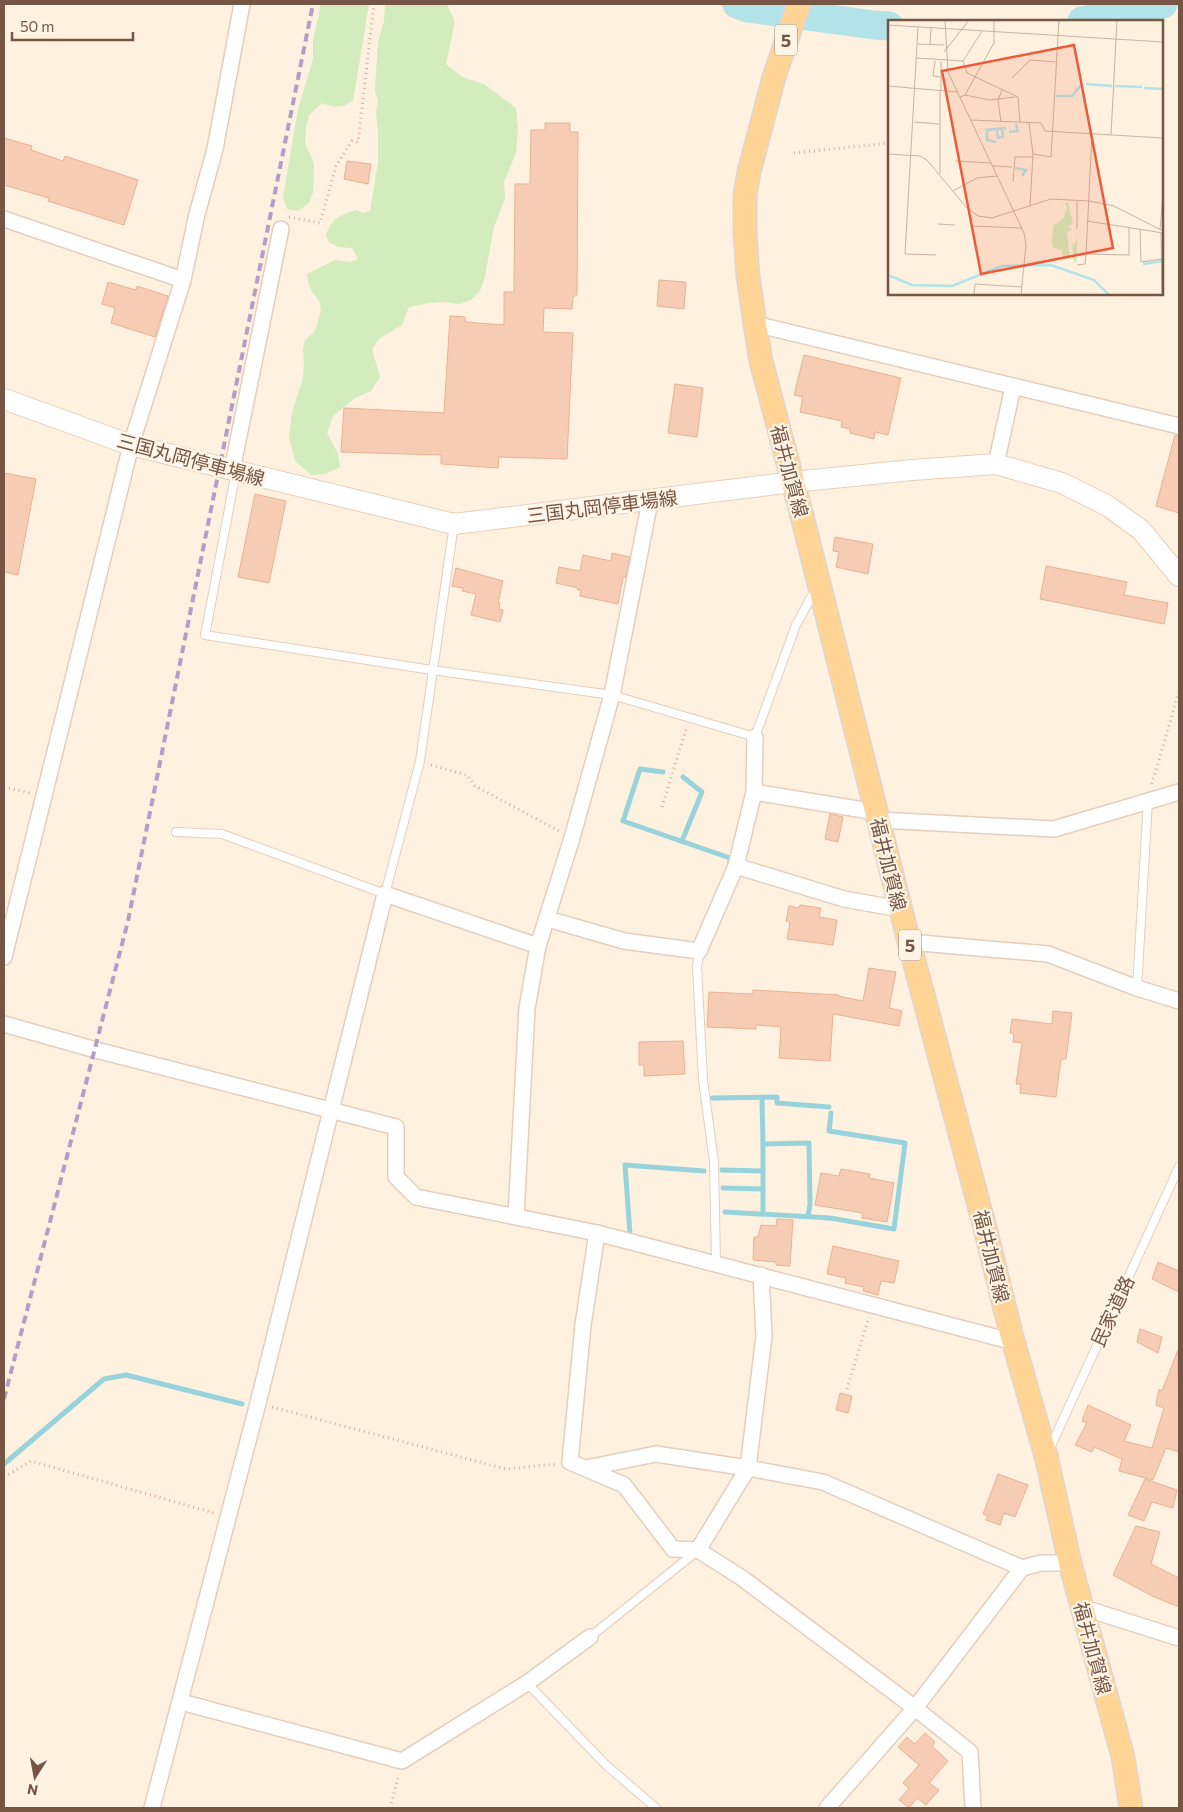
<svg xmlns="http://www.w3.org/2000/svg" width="1183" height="1812" font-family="Commissioner,'Noto Sans JP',sans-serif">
  <rect width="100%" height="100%" fill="#fef1df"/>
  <g fill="#d2ecbd">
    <path d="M320,4H369L353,101C342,108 334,108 322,103L309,115L306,128L305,144L314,163L313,192L309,203L298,211L287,209L283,197L298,109L313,59V39L319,15Z"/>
    <path d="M385,4L447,5L455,21L446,64L462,77L484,84L516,108L518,128L516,153L504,182L505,198L494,227L485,276L480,291L471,300L459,304L445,302L429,303L409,307L402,325L379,339L372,349L380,377L371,391L355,398L333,416L327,433L338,454L340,467L325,474L311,475L295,461L289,436L292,413L303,378L304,365L303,349L305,340L315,331L321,310L319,300L312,292L309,286L307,274L335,260L350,262L358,259L352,248L338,247L329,242L326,235C334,216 337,217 356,210L363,213L370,211L378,162V132L376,112L378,100L375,92L376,71L378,42L384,21Z"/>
  </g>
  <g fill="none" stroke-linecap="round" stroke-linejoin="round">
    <g stroke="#98d3dc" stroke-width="5">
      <path d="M663,772L640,769L623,821L730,858V863"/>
      <path d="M682,841L702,792L683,777"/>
      <path d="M762,1097L763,1144"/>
      <path d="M712,1098L777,1097V1103L829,1107"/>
      <path d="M722,1170L763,1171"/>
      <path d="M723,1188L763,1189"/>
      <path d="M725,1212L830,1218L894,1229L905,1143L829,1131L831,1113"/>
      <path d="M763,1214V1144L809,1143L810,1205L808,1216"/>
      <path d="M630,1234L625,1165L704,1171"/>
      <path d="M4,1464L104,1379L126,1375L242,1404"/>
    </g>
    <g stroke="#b2e3e9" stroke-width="29">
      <path d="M737,4L748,8L874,25L889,26"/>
      <path d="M1082,21L1140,10L1163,4"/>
    </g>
  </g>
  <g fill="#f6ccb4" stroke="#eab193">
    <path d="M545,123H570V132H578L577,295L573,297L572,309L544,308L543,332L573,333L567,459L499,457L498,468L441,464V455L341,452L344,408L444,413L450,316L465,317V322L504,325V292H514L515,184H530L531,130H545Z"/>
    <path d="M4,138L32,146L31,150L63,161L65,156L138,180L124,225L48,201L49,198L4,185Z"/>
    <path d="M347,161L371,164L368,184L344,179Z"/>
    <path d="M659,280L686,282L684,309L657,306Z"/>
    <path d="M108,282L136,290L137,286L168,296L155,337L111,323L115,308L102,304Z"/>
    <path d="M804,355L901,378L888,435L875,432L874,439L850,433V429L841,427L842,421L800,412L803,397L794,395Z"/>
    <path d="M675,384L703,388L697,437L668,433Z"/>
    <path d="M1175,435H1179V513L1156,506Z"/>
    <path d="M4,473L36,479L18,575L4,572Z"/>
    <path d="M255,494L286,501L269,583L238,577Z"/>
    <path d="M835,537L873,544L868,574L836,567L839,552L833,551Z"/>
    <path d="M612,553L630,557L626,577H623L618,604L580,596L581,590H577L578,588L556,583L559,567L580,571L583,555L611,561Z"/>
    <path d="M1046,566L1127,582L1124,595L1168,603L1164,624L1040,599Z"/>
    <path d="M456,568L503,581L498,603H500L499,609L503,610L500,622L471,615L476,594L462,591L463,588L452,586Z"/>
    <path d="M830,814L843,817L838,842L825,839Z"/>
    <path d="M800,905L821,908L819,917L837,920L833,945L787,939L790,922L786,921L789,906L799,908Z"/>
    <path d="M869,968L896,972L889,1008L902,1011L899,1026L833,1014L830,1061L779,1058L781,1027L756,1025V1029L707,1027L709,992L753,994V990L839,995L838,996L863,1001Z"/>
    <path d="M1053,1011L1072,1013L1066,1059H1061L1056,1097L1020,1093L1021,1084H1016L1022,1043L1013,1042L1014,1034L1010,1033L1012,1019L1052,1024Z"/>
    <path d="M683,1041L685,1074L644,1076V1065H639V1042Z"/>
    <path d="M841,1169L870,1174L869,1178L894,1183L887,1222L862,1218L863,1213L815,1205L821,1173L839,1176Z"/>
    <path d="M777,1219L793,1220L790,1266L776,1265V1262L753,1260L754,1237H758L761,1225L776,1226Z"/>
    <path d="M833,1246L899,1261L894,1283L881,1281L878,1295L863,1291L864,1287L845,1283L846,1278L827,1274Z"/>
    <path d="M1158,1262L1179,1271V1292L1152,1279Z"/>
    <path d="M1140,1329L1162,1337L1158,1353L1137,1342Z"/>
    <path d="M1178,1350L1179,1452L1166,1448L1153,1480L1119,1471L1122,1459L1094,1447L1092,1452L1075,1445L1087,1423L1082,1421L1088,1405L1131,1425L1124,1441L1152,1448L1164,1408L1156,1405L1159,1389L1162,1391Z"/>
    <path d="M840,1393L852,1396L848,1413L836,1410Z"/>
    <path d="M998,1474L1028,1485L1015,1517L1004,1513L1000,1525L986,1520L988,1516L983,1514Z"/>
    <path d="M1145,1479L1177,1490L1173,1508L1152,1502L1144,1521L1128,1515Z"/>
    <path d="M1136,1526L1160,1532L1151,1564L1179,1578V1607L1152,1596L1113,1575Z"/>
    <path d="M925,1733L935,1742L932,1746L948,1761L929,1783L939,1790L926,1805L917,1798L909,1808L899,1800L909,1788L903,1783L919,1765L898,1747L907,1737L915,1744Z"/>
  </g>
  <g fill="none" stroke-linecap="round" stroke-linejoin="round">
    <g stroke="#e5cebd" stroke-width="10">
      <g id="service">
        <path d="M236,472L205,635L432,670L612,695L755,737L796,625L815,590"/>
        <path d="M176,832L222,834L385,894L420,761L454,524"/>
        <path d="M699,951L697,967L703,1080L714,1162L716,1263"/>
        <path d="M1137,988L1148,800"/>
        <path d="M1050,1448L1179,1167"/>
        <path d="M590,1637L696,1552"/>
        <path d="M527,1683L606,1765L656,1808"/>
      </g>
    </g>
    <g stroke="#e5cebd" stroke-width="18">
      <g id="minor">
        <path d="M4,219L183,280"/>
        <path d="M755,324L1179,426"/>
        <path d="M996,464L1013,387"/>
        <path d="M232,470L281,229"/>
        <path d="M754,792L876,812"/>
        <path d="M878,820L1054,829L1179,792"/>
        <path d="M736,866L844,899L900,909"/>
        <path d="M548,919L624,941L699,951L736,866L754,792L755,737"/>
        <path d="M909,942L1048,954L1137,988L1179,1001"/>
        <path d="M4,957L131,445L183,280L197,214L215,149L242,4"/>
        <path d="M4,1024L96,1050L396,1127V1177L416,1197L597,1233L1014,1342"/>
        <path d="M516,1216L527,1008L538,946L572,838L612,695L650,501"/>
        <path d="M597,1233L583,1325L570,1462L624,1485L673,1549L698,1550L742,1578L915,1708L970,1752L973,1808"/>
        <path d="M586,1468L656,1454L748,1468L823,1482L1022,1568"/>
        <path d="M698,1550L748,1468L764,1336L761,1275"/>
        <path d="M1081,1607L1179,1638"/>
        <path d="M181,1702L402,1761L527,1683L590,1637"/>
        <path d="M152,1808L258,1403L385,894L538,946"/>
        <path d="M827,1808L915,1708L1022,1568L1041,1563H1070"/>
      </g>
    </g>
    <g stroke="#eacfba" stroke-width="22">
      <path id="secondary" d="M4,399L131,445L454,524L793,482L912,470L996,464L1062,483L1108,506L1141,530L1179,576"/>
    </g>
    <g stroke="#ded6d2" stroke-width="25">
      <path id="primary" d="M799,4L774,77L749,172L745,195V233L748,276L755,324L761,361L803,520L909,942L985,1228L1011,1333L1046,1456L1070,1563L1123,1757L1131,1808"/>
    </g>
    <g stroke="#daaf98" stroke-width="3" stroke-dasharray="1 4" stroke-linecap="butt">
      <path d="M794,153L889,143"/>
      <path d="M289,217L320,223L336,166L352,141L358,142L374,4"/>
      <path d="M431,765L467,775L475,786L559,831"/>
      <path d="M1152,784L1179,691"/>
      <path d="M4,787L30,793"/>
      <path d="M662,807L686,729"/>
      <path d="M847,1389L869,1317"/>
      <path d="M272,1407L506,1469L557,1464"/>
      <path d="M4,1477L31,1461L214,1513"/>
      <path d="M390,1808L399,1774"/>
    </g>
    <use href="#service" stroke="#fff" stroke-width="8"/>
    <use href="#minor" stroke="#fff" stroke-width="15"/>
    <use href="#secondary" stroke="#fff" stroke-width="20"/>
    <use href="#primary" stroke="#ffd495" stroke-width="22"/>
    <path stroke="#b39ec8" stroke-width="4" stroke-dasharray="8 5" stroke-linecap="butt" d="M4,1399L128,921L313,4"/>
  </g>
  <g text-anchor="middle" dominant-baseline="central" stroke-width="4.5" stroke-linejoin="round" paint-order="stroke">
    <g fill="#fff5e7" stroke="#9f8576" stroke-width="1">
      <rect x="775" y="24.5" width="22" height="31" rx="4"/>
      <rect x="899" y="929.5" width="22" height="31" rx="4"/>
    </g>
    <g font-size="18" font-weight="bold" fill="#765545">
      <text x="786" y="40">5</text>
      <text x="910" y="945">5</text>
    </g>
    <g font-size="19" fill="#765545" stroke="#fff5e7">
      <text transform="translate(191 459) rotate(15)">三国丸岡停車場線</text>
      <text transform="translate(790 471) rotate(75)">福井加賀線</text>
      <text transform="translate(602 506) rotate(-7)">三国丸岡停車場線</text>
      <text transform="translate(889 864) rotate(76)">福井加賀線</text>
      <text transform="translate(992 1256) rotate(76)">福井加賀線</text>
      <text transform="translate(1112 1311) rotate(-65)">民家道路</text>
      <text transform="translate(1093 1648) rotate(75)">福井加賀線</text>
    </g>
  </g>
  <g transform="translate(888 20)">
    <rect width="275" height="275" fill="#fef1df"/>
    <path d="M180,182L185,204L180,207L184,209L179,213L182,240L175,237L174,231L165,227L164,222L165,206L176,198L179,187L177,183ZM189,211V241L186,243L184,225L188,222Z" fill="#d2ecbd"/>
    <path fill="none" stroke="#b2e3e9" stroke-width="2.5" d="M198,64L224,66M227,66L254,67M256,68L275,69M168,76H184L194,64M109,110L110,118L115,117L114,109M121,112L130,111L128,104M108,122L99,120V110L118,108M127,148L138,150L134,156M255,244L275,241M0,255L24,265L64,266L114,246L163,245L206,260L221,275"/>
    <path fill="none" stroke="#c8b3a1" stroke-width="1" d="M57,0L60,52L136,213L138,225L133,275M0,5L275,22M30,7L17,234L48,235M30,24L56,25M42,25L43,8M56,32L81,0M29,38L75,41L79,53L130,77L132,103M47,41L45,56L53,57M75,41L94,11M53,42V70M124,58L142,40L168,42M0,66L69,72M77,75L101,80L127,77M72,77L77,75L106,23V0M83,100L153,103L157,111L275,118M26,102L51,104M113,102L110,80L114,70M141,103L145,134L142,186M204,114L198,234L241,235V207M223,115L229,0M0,134L32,136L39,140L78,187L90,196L104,198L163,179L201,181L226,186L275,211M145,134L163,137L171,0M67,141L103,143M105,146L124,147M52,154V70M125,162L127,137H144M65,171L89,158L109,156M199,201L275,213M50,204L67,205M83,206L134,208M189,209V181M252,209L253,242L275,239M272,210L275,174M273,213L274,275M189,245L197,244L198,234M86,275L87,264L134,267"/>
    <path fill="#ed5c3a" fill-opacity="0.15" stroke="#ed5c3a" stroke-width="2.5" d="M186,25L225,228L93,254L54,51Z"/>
    <rect width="275" height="275" fill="none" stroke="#765545" stroke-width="2.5"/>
  </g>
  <rect width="1183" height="1812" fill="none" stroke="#765545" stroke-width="10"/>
  <g transform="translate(35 1777) rotate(191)" stroke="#fff5e7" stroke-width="4" paint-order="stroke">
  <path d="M0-4L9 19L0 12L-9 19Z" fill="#765545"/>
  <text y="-8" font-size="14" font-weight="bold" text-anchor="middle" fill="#765545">N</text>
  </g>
  <path d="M12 32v8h121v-8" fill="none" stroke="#765545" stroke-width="2.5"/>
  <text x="20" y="32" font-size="15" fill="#765545" stroke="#fff5e7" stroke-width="4" paint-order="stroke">50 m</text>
</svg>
